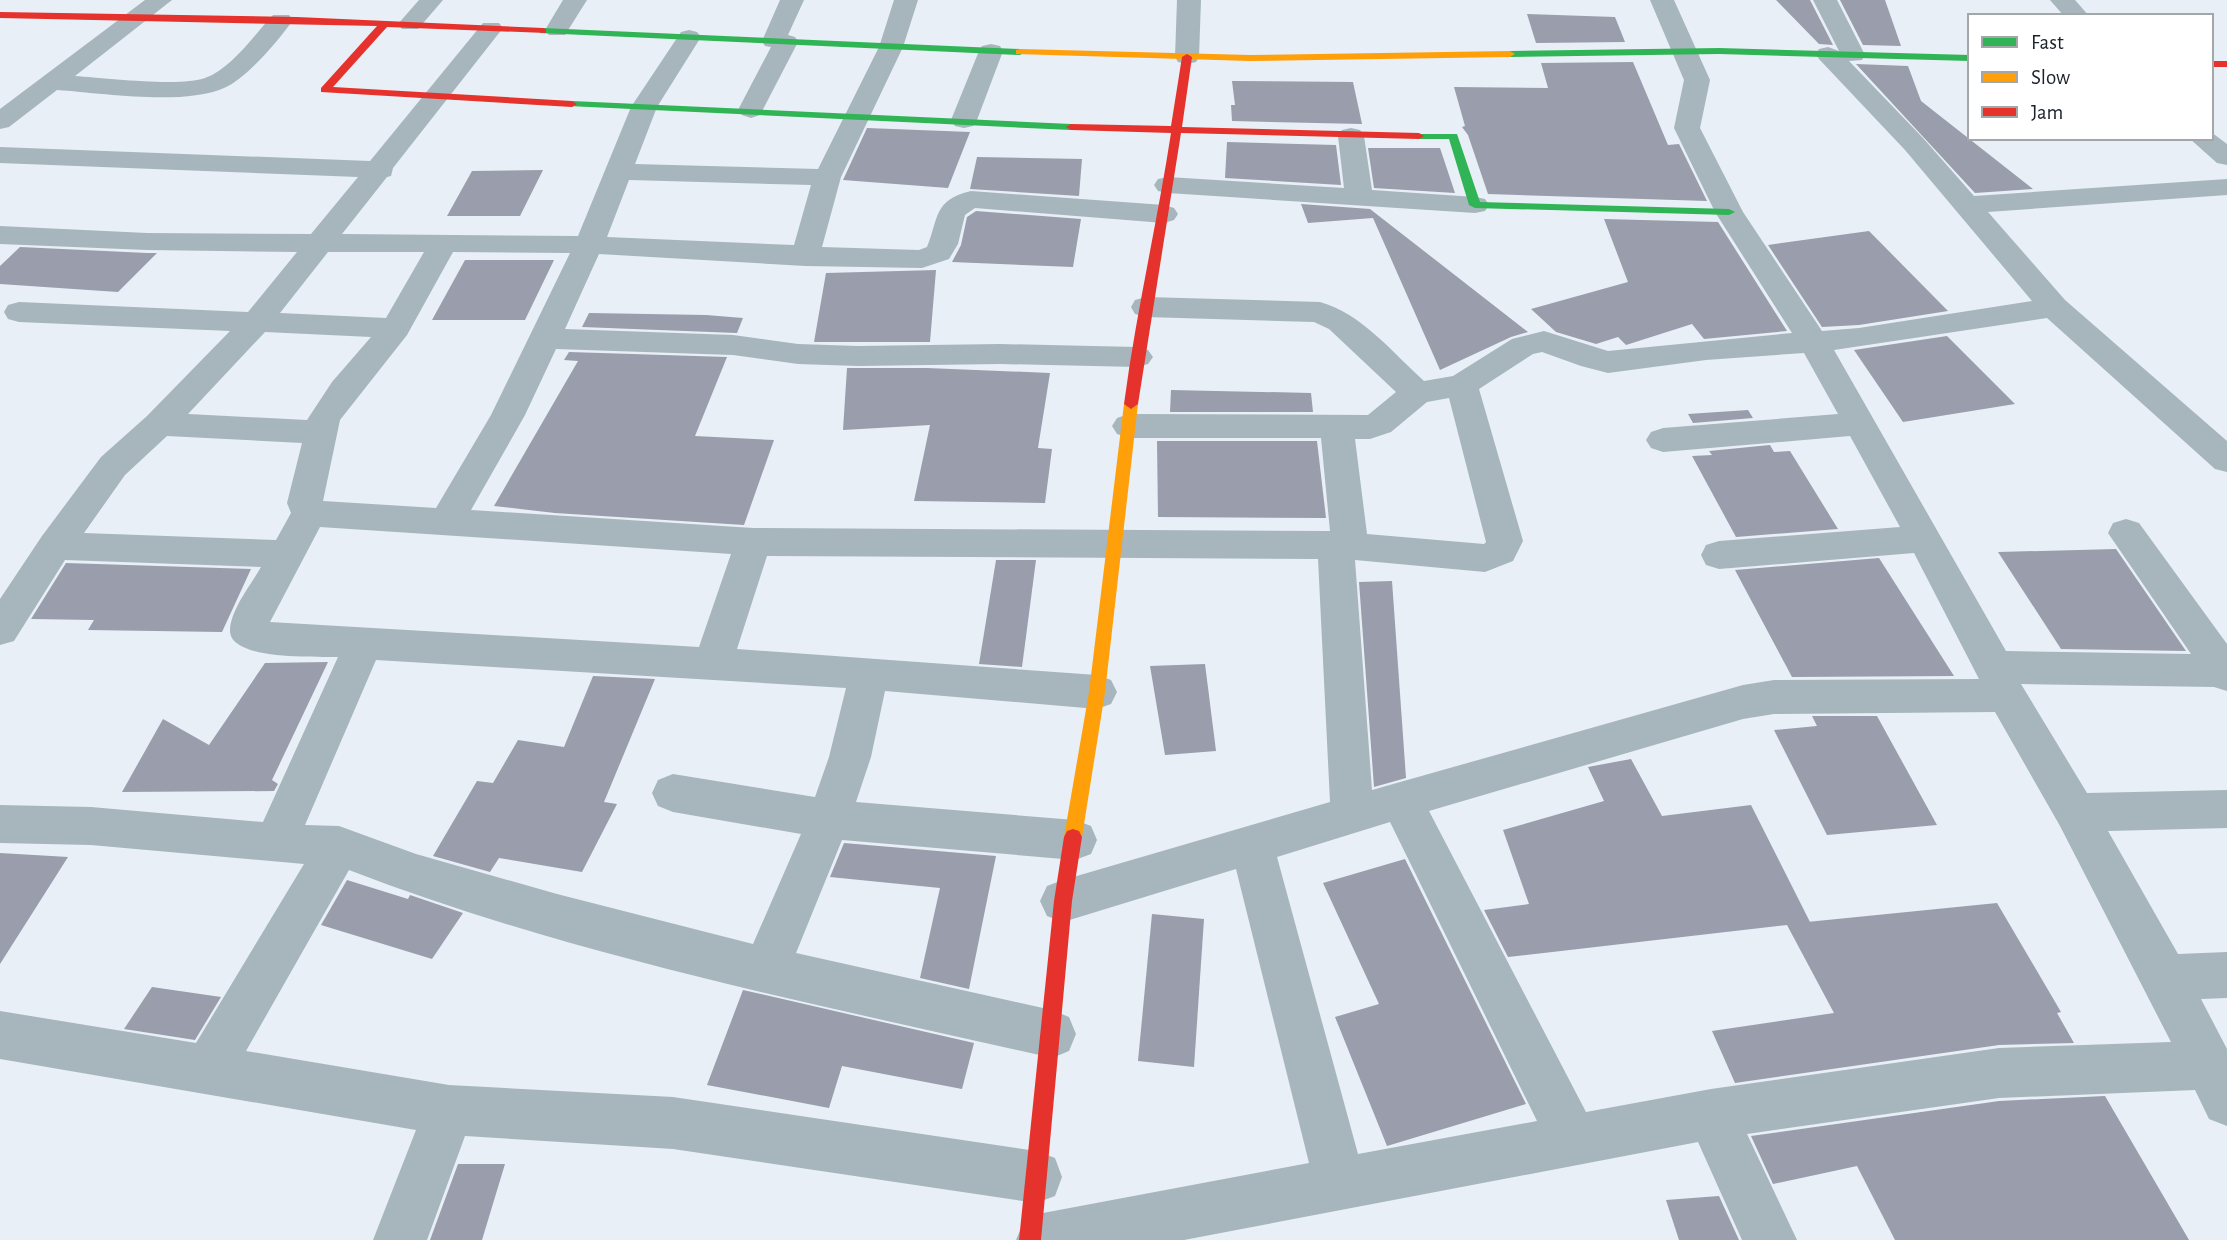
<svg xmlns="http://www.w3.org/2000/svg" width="2227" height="1240" font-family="'Alegreya Sans',sans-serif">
  <rect width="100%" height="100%" fill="#e8eff6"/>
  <g fill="#9a9dab">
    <path d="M1776,0H1810L1833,45L1819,44Z"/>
    <path d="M1840,0H1885L1901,46L1863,45Z"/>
    <path d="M1527,14L1615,17L1625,42L1536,43Z"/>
    <path d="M1633,62L1668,145L1679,144L1707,201L1488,194L1468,135L1462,127L1465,126L1454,87L1548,88L1541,63Z"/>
    <path d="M1856,64L1908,66L1921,101L2033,189L1975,193Z"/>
    <path d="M1232,81L1353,82L1362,124L1232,121L1231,105H1235Z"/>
    <path d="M867,128L970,132L948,188L843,180Z"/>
    <path d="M1227,142L1336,145L1341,185L1225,178Z"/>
    <path d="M1368,148H1440L1455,193L1374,188Z"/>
    <path d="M977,157L1082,159L1079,196L970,189Z"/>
    <path d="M543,170L520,216H447L472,171Z"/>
    <path d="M1301,204L1370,209L1528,332L1511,337L1440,370L1373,218L1308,223Z"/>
    <path d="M976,211L1081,219L1073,267L952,262L961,245L967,217Z"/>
    <path d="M1604,219L1718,222L1787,331L1704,339L1692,324L1626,345L1618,337L1596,344L1556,332L1531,309L1628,282Z"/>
    <path d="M1869,231L1948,311L1859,325L1822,327L1768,245Z"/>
    <path d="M20,247L147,253H157L118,292L0,284V266Z"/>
    <path d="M465,260H554L525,320H432Z"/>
    <path d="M936,270L930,342H814L826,273Z"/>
    <path d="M589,313L706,315L743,318L737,333L582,327Z"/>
    <path d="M1947,336L2015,404L1903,422L1854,350Z"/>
    <path d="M569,352L727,357L695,436L774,440L744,525L555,513L494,506L578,361L564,360Z"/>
    <path d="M847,368H927L1050,373L1038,448L1052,449L1045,503L914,501L930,425L843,430Z"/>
    <path d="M1171,390L1311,393L1313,412H1170Z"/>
    <path d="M1748,410L1753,418L1693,423L1688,414Z"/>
    <path d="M1157,441H1317L1326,518L1158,517Z"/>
    <path d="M1770,445L1774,452L1790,451L1838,529L1736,537L1692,456L1712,455L1709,451Z"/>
    <path d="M2116,549L2186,651L2061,649L1998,552Z"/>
    <path d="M1879,558L1954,676L1792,677L1735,570Z"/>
    <path d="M996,560H1036L1022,667L979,664Z"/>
    <path d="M66,563L251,569L222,632L88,630L94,620L31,619Z"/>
    <path d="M1392,581L1406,778L1374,787L1359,582Z"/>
    <path d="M328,662L272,780L278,784L274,791L122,792L163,719L209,745L265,663Z"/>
    <path d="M1205,664L1216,751L1165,755L1150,666Z"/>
    <path d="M593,676L655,679L604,802L617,804L582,872L499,858L490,872L433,856L477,781L493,783L518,740L564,747Z"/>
    <path d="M1812,716H1877L1937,825L1827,835L1774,730L1817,726Z"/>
    <path d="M1631,759L1662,816L1751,805L1810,922H1807L1997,903L2061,1012L2057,1013L2074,1043L1999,1045L1735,1083L1712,1031L1834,1013L1787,925L1508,957L1484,910L1529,904L1503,830L1604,801L1588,767Z"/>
    <path d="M844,843L996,856L969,989L920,978L940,888L830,877Z"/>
    <path d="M0,853L68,857L0,964Z"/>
    <path d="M1405,859L1526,1104L1387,1146L1335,1017L1379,1004L1323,883Z"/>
    <path d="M347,880L408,899L410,895L463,913L432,959L321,925Z"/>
    <path d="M1152,914L1204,919L1194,1067L1138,1061Z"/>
    <path d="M152,987L221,997L195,1040L124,1029Z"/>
    <path d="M743,990L974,1043L962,1089L842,1066L829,1108L707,1085Z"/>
    <path d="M2105,1096L2189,1240H1895L1857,1166L1773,1184L1751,1136L1999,1101Z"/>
    <path d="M458,1164H505L482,1240H430Z"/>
    <path d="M1719,1196L1739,1240H1679L1666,1200Z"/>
  </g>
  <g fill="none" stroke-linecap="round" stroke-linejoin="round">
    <g fill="#a6b6bc" fill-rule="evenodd">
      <path d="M145,0H172L75,76C104,78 181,87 205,78C232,68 254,35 273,15H289L293,20C279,40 246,79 224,88C183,106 102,93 57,90L9,127L0,129V109Z"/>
      <path d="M419,0H443L418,29H402L398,24Z"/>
      <path d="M563,0H587L565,35H549L545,30Z"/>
      <path d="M780,0H804L788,35L795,37L798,42L760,115L751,118L742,115L738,110L771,47L765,46L762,41Z"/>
      <path d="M894,0H918L903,47L841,177L822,247L919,250L927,247C939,218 933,200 971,191L1164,205L1174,208L1178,214L1174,220L1164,223L975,208L965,215L958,244L949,259L922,268L805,266L599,254L565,329L733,335L798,344L858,346L1000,344L1137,347L1148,350L1153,357L1148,364L1137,367L1000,364L858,366L798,364L733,355L556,349L525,415L471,510L753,528L1330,531L1321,438H1129L1117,434L1112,426L1117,418L1129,414L1368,415L1396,392L1329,329L1314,322L1146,317L1135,314L1131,307L1135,300L1146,297L1320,302C1361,313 1393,353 1424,381L1453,376L1512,339L1544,331L1608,351L1792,333L1715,212L1674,128L1684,80L1650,0H1674L1710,80L1700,128L1743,212L1822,331L1859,328L2032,301L1905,150L1819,59L1816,54L1819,49L1828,47L1839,51L1813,0H1837L1865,55L1862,60L1849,61L1923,138L1974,196L2227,179V195L1988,212L2065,300L2227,441V472L2215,469L2047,318L1834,350L2006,651L2191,654L2108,533L2113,523L2126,519L2139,523L2227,644V691L2214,687L2021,684L2087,793L2227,790V828L2108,831L2178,954L2227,952V998L2201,999L2227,1049V1126L2209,1119L2195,1090L1999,1098L1747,1134L1797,1240H1742L1698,1142L1184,1240H1016L1024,1221L1043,1213L1309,1163L1236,869L1063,922L1047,916L1040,901L1047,886L1063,880L1330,802L1318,559L767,556L737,649L1097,675L1111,680L1117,692L1111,704L1097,709L885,691L871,757L856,802L1075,820L1091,826L1097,840L1091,854L1075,860L842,840L796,953L1052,1010L1069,1017L1076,1034L1069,1051L1052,1058C816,1004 575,957 349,870L246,1051L449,1085L673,1097L1036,1151L1055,1158L1062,1177L1055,1196L1036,1203L673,1149L465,1136L427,1240H373L416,1130L0,1059V1011L196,1043L304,864L91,845L0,843V805L91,807L263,822L338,657C316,656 229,661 230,630C231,609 251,585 261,567L65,560L14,641L0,645V599L42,536L101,457L147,416L230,331L19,322L8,319L4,312L8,305L19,302L248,312L297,252L147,250L0,244V226L147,233L311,234L358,177L0,163V147L370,161L483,23H499L503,28L499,33L393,168L391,176L387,177L342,234L578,236L631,107L681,32L689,30L697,32L701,37L657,107L635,164L818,169L879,47ZM629,180L811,185L794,245L607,237ZM328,252H424L386,318L280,313ZM453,252L570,253L491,415L436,508L323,501L340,420L407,335ZM265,332L371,337L332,382L307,420L188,414ZM1542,352L1581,366L1608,373L1706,360L1804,353L1838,414L1663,428L1651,432L1646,440L1651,448L1663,452L1850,436L1900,527L1719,541L1706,545L1701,555L1706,565L1719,569L1914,553L1979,679L1774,680L1743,685L1372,790L1355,560L1485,572L1513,561L1523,541L1479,389L1533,354ZM1449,398L1486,542L1484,544L1367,534L1355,439H1370L1391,432L1427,402ZM167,436L302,443L287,503L291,513L276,540L84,533L125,475ZM320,527L731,554L699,647L270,622ZM376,660L846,688L829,757L815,797L673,774L658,780L652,793L658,806L673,812L801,834L753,944L557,894L416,854L339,826L305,825ZM1995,712L2060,826L2171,1042L1999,1048L1711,1089L1586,1112L1429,811L1743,719L1774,714ZM1390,822L1537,1121L1358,1154L1277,857Z"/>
      <path d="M1177,0H1201L1199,57L1196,62L1187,64L1178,62L1175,57Z"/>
      <path d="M2050,0H2075L2089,16H2064Z"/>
      <path d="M991,44L1000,46L1003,51L977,120L973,126L964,128L955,126L951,120L979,51L982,46Z"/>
      <path d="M1351,128L1360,130L1364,136L1372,190L1475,197L1485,199L1489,205L1485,211L1475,213L1168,193L1158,191L1154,185L1158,179L1168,177L1344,188L1338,136L1342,130Z"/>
      <path d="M2211,132L2227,144V165L2217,163L2189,138H2211Z"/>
    </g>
    <g fill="#30b455" fill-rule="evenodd">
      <path d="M543,28L1020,49L1025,52L1020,55L540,33V29Z"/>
      <path d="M1719,48L1970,55V61L1719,54L1510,57L1505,54L1510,51Z"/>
      <path d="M572,101L1071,124L1076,127L1071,130L568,106V102Z"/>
      <path d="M1415,134H1457L1480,202L1729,209L1735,212L1729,215L1475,208L1469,205L1449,139H1419L1414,136Z"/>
    </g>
    <g fill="#ff9f0a" fill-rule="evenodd">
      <path d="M1020,49L1250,55L1510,51L1515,54L1510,57L1250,61L1016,54V50Z"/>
      <path d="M1131,399L1138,404L1105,692L1082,837L1079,843L1073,845L1067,843L1064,837L1089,692L1124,404Z"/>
    </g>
    <g fill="#e5322d" fill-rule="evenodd">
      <path d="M0,12L297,17L543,28L546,29V33L387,27L333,87L572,101L577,104L572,107L321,92V88L377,26L0,18Z"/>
      <path d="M1187,54L1192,57L1182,127L1419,133L1424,136L1419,139L1181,133L1138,404L1131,409L1124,404C1136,313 1157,224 1171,133L1071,130L1066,127L1071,124L1171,126L1182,57Z"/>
      <rect x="2211" y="61" width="16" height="6"/>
      <path d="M1073,829L1079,831L1082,837L1072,901L1041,1240H1019L1054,901L1064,837L1067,831Z"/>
    </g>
  </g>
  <rect x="1968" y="14" width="245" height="126" fill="#ffffff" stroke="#a4a7aa" stroke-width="2"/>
  <rect x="1982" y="37" width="35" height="10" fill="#30b455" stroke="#a4a7aa" stroke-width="2"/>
  <text x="2031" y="49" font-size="21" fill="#1b222a">Fast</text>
  <rect x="1982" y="72" width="35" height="10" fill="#ff9f0a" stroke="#a4a7aa" stroke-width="2"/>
  <text x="2031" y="84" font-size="21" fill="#1b222a">Slow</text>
  <rect x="1982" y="107" width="35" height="10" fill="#e5322d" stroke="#a4a7aa" stroke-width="2"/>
  <text x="2031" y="119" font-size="21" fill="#1b222a">Jam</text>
</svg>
